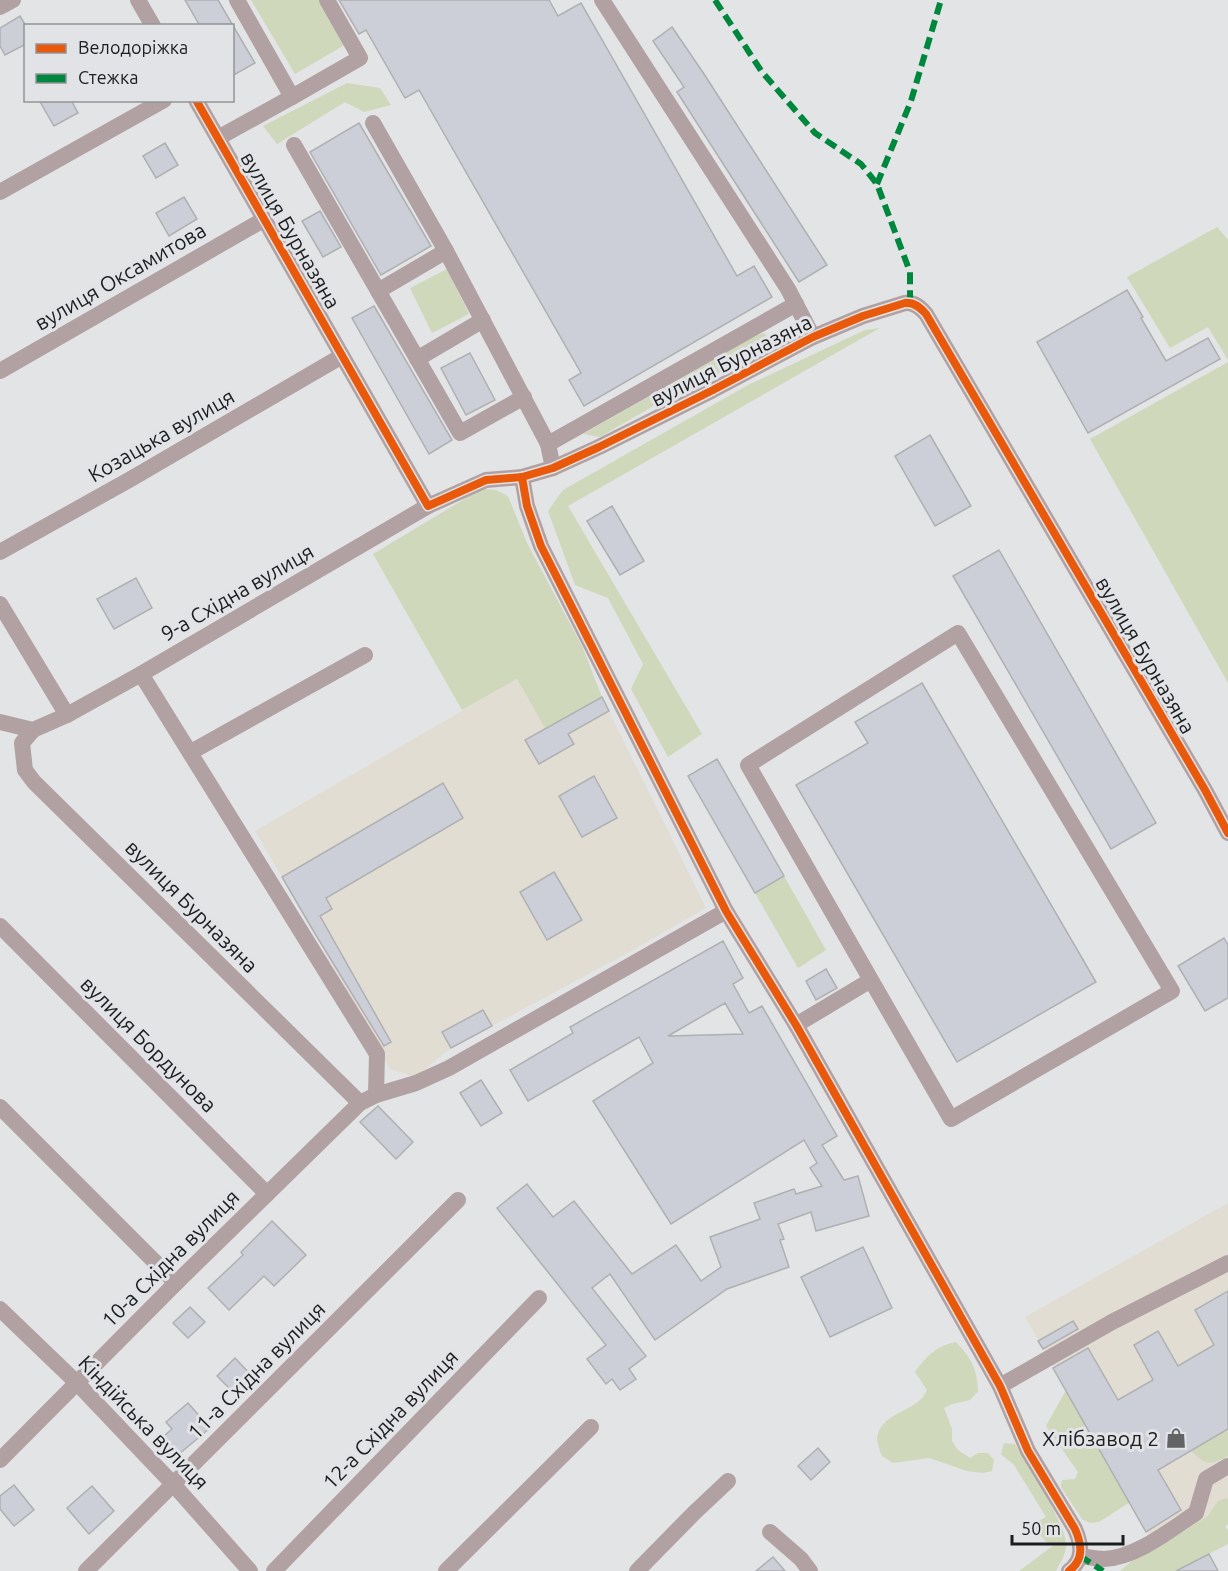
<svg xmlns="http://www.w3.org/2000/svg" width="1228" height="1571" font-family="Ubuntu,sans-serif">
  <rect width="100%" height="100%" fill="#e3e4e5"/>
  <g fill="#e2ddd2">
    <path d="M517,679L545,728L602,697L706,908L633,950L451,1048L415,1077L390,1069L309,923L255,831Z"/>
    <path d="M1228,1203V1511L1159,1552L1025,1317Z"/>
  </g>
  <g fill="#d0d8bb">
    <path d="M251,0H323L348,43L295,74Z"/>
    <path d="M347,83L380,88L391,105L364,112L345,102L277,144L263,126Z"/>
    <path d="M1217,227L1228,240V360L1208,327L1170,348L1127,277Z"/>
    <path d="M447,269L469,314L432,333L410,288Z"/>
    <path d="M880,328L568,506L702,734L668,757L631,689L643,664L608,598L575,585L548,511L563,490L748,385L865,330Z"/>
    <path d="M764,333L770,339L774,348L676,393L600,437L583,434L757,335Z"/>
    <path d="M1228,362V683L1090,439Z"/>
    <path d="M481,489L496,490L508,496L527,543L582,646L602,697L545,728L517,679L462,710L373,554Z"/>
    <path d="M784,876L826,950L798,968L755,893Z"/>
    <path d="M956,1342C971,1358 977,1368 978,1391L970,1400L952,1404L944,1408L952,1429V1441L958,1450L970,1458L978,1453H988L994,1460L992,1471L983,1473L967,1471L929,1458L893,1463L882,1456C880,1451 877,1443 877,1438C881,1411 919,1412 927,1390L915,1372C925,1357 938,1345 956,1342Z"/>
    <path d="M1066,1390L1130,1502L1099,1522L1090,1523L1082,1519L1061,1487L1062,1480L1075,1479L1078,1472L1046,1426Z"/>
    <path d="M1228,1429V1456C1209,1466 1206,1465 1191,1451Z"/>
    <path d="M1004,1443L1015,1444C1028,1466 1066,1523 1066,1545C1066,1554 1060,1563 1056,1571H1019L1054,1545L1046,1542L1034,1528L1037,1522L1046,1517L1014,1465L1001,1454Z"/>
    <path d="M1226,1498L1228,1499V1524L1225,1527L1228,1530V1544L1176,1571H1120L1134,1559L1170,1540L1208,1516L1218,1501Z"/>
  </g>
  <g fill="#cccfd8" stroke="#afb0b1" stroke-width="1.5" fill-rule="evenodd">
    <path d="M185,0H218L255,63L232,76V26H200Z"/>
    <path d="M339,0H549L558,16L581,3L737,276L754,266L772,297L584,406L569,380L581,373L419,90L405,98L366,30L359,34Z"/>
    <path d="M20,16L26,26V44L5,55L0,46V28Z"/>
    <path d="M672,27L704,74L827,265L799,282L677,92L684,87L653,41Z"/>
    <path d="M39,100H71L78,113L54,126Z"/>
    <path d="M359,123L431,246L381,275L310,152Z"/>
    <path d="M165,143L178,165L156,178L143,156Z"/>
    <path d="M184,197L197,219L169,236L156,213Z"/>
    <path d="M320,211L341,247L323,257L302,221Z"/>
    <path d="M1127,290L1143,317L1141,318L1166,361L1208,338L1220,359L1088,433L1037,342Z"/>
    <path d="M374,306L452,440L429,454L352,318Z"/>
    <path d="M470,353L495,400L466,415L441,368Z"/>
    <path d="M930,435L971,506L935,526L895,456Z"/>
    <path d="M612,506L644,561L620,575L587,521Z"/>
    <path d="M999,550L1156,823L1111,849L953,576Z"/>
    <path d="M136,578L152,608L114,629L97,599Z"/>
    <path d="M922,683L1096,982L957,1062L796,785L868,743L855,722Z"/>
    <path d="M602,697L609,711L568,734L574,744L539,764L525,740Z"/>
    <path d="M717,759L784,876L755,893L688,776Z"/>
    <path d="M594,776L617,818L582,837L559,796Z"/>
    <path d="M443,783L463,818L326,898L332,909L320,916L391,1042L384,1046L314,932L282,877Z"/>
    <path d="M554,872L582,920L547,940L520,892Z"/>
    <path d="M1224,938L1228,945V998L1205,1011L1178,966Z"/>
    <path d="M723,941L743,978L733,984L749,1013L762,1006L837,1136L822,1145L844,1180L858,1176L869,1216L816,1231L811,1212L778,1224L784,1239L780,1240L789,1267L727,1289L655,1340L610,1274L592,1288L646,1356L629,1369L636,1379L620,1390L612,1379L606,1384L587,1359L606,1345L497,1208L527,1184L553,1217L574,1201L632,1274L676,1245L701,1281L721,1267L710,1237L760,1219L754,1203L794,1189L796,1194L822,1186L810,1168L817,1163L804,1140L671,1224L593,1101L653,1063L639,1037L528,1101L510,1070L573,1033L570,1027ZM725,1003L743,1034L668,1036Z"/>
    <path d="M826,969L837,988L816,1000L806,981Z"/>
    <path d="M483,1010L492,1026L451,1048L442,1032Z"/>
    <path d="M481,1080L502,1113L481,1126L460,1093Z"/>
    <path d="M378,1106L413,1142L396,1159L360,1122Z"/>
    <path d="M272,1221L306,1255L274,1286L264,1276L229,1310L208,1288L243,1255L241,1252Z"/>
    <path d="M863,1247L892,1308L830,1337L801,1277Z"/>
    <path d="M1228,1291V1429L1158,1470L1181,1510L1146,1532L1053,1368L1088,1348L1118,1400L1153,1380L1134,1345L1158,1331L1178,1366L1214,1345L1195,1310Z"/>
    <path d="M190,1307L205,1322L188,1338L173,1323Z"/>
    <path d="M1073,1321L1078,1329L1043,1349L1038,1341Z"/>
    <path d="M235,1358L253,1377L235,1394L217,1376Z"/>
    <path d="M188,1403L210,1428L172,1460L157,1442L172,1429L166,1422Z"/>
    <path d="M818,1448L830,1462L811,1480L798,1466Z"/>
    <path d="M14,1485L34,1510L14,1526L0,1509V1496Z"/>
    <path d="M92,1486L114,1511L89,1534L67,1508Z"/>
    <path d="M1209,1554L1218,1571H1176Z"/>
    <path d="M773,1557L785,1571H756Z"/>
  </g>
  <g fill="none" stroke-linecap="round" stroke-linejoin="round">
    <g stroke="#b1a1a2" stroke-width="16">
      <path d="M138,0L153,26"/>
      <path d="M602,0L788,289L813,337"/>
      <path d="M0,7L13,0"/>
      <path d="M292,97L360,58L327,0"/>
      <path d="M196,100L428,506L486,480L522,477L553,468L599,447L713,390L813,337L863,316L905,303C914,302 920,307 926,314L1205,790L1228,833"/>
      <path d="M373,123L446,251L548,444"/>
      <path d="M218,138L292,97L237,0"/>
      <path d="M294,145L460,433L524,397"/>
      <path d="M0,192L164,100"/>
      <path d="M378,291L446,251"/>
      <path d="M417,359L483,320"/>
      <path d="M0,371L263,220"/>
      <path d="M553,468L548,444L796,304"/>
      <path d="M522,477L527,506L541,546L726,911L796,1025L1000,1386L1028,1451L1075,1529C1082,1545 1084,1560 1069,1571"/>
      <path d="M0,552L129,480L342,356"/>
      <path d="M0,604L67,715"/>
      <path d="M141,674L377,1054L376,1095"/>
      <path d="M0,722L33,730L67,715L141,674L428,506"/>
      <path d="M33,730L22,743L25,770L34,782L360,1103"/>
      <path d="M191,752L365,655"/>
      <path d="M0,926L267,1194"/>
      <path d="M796,1025L871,980L951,1119L1172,991L958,633L748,765L871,980"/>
      <path d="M0,1107L176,1283"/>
      <path d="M0,1309L77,1383L173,1484L250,1571"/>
      <path d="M1000,1386L1112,1322L1228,1263"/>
      <path d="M0,1460L176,1283L360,1103L376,1095L416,1083L449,1068L726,911"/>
      <path d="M770,1532L801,1559L810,1571"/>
      <path d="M1080,1556C1088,1557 1096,1559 1104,1559C1136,1558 1170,1530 1196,1513L1206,1479L1228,1466"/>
      <path d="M86,1571L458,1200"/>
      <path d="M274,1571L539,1298"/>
      <path d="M446,1571L591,1427"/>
      <path d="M637,1571L694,1513L728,1481"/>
    </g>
    <g stroke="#00873e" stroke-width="6" stroke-dasharray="12 6" stroke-linecap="butt">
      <path d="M715,0L762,72L815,133L861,164L877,184L910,272V303"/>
      <path d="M877,184L911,101L941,0"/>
      <path d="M1080,1556L1103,1571"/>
    </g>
    <g stroke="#e2e3e6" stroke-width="11">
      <g id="cycleway">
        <path d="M196,100L428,506L486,480L522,477L553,468L599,447L713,390L813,337L863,316L905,303C914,302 920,307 926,314L1205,790L1228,833"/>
        <path d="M522,477L527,506L541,546L726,911L796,1025L1000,1386L1028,1451L1075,1529C1082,1545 1084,1560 1069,1571"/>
      </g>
    </g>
    <use href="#cycleway" stroke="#e8590c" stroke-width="8"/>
  </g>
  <defs>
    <g id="shop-bare" transform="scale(1.62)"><path d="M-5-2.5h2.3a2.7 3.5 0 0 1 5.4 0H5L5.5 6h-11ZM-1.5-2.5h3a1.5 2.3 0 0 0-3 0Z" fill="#626364" stroke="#e2e3e6" stroke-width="2.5" paint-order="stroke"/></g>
  </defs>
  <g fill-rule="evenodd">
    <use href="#shop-bare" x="1176" y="1438"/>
  </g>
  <g text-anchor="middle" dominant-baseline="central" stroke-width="6" stroke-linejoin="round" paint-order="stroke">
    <g font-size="21" fill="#1c1d1e" stroke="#e2e3e6">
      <text transform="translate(291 230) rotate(60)">вулиця Бурназяна</text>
      <text transform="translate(120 276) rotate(-30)">вулиця Оксамитова</text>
      <text transform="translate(731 360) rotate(-27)">вулиця Бурназяна</text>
      <text transform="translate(161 435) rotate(-30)">Козацька вулиця</text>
      <text transform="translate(237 592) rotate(-30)">9-а Східна вулиця</text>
      <text transform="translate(1146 655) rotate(60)">вулиця Бурназяна</text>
      <text transform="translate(192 906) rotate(45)">вулиця Бурназяна</text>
      <text transform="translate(149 1044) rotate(45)">вулиця Бордунова</text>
      <text transform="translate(170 1258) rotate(-45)">10-а Східна вулиця</text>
      <text transform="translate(256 1370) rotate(-45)">11-а Східна вулиця</text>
      <text transform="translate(390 1419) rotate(-46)">12-а Східна вулиця</text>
      <text transform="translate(144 1422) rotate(46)">Кіндійська вулиця</text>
    </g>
    <g font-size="21" fill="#1c1d1e" stroke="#e2e3e6" text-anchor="end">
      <text x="1159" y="1438">Хлібзавод 2</text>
    </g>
  </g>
  <rect x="24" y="24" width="210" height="78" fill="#e2e3e6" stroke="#939496" stroke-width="1.5"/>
  <rect x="36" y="44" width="30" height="9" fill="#e8590c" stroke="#939496" stroke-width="1.5"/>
  <text x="78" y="54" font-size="18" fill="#1c1d1e">Велодоріжка</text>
  <rect x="36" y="74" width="30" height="9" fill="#00873e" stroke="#939496" stroke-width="1.5"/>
  <text x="78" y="84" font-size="18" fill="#1c1d1e">Стежка</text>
  <path d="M1012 1535v9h111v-9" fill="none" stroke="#1c1d1e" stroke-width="3"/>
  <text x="1021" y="1535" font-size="18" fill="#1c1d1e" stroke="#e2e3e6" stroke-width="4.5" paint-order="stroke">50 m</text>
</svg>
